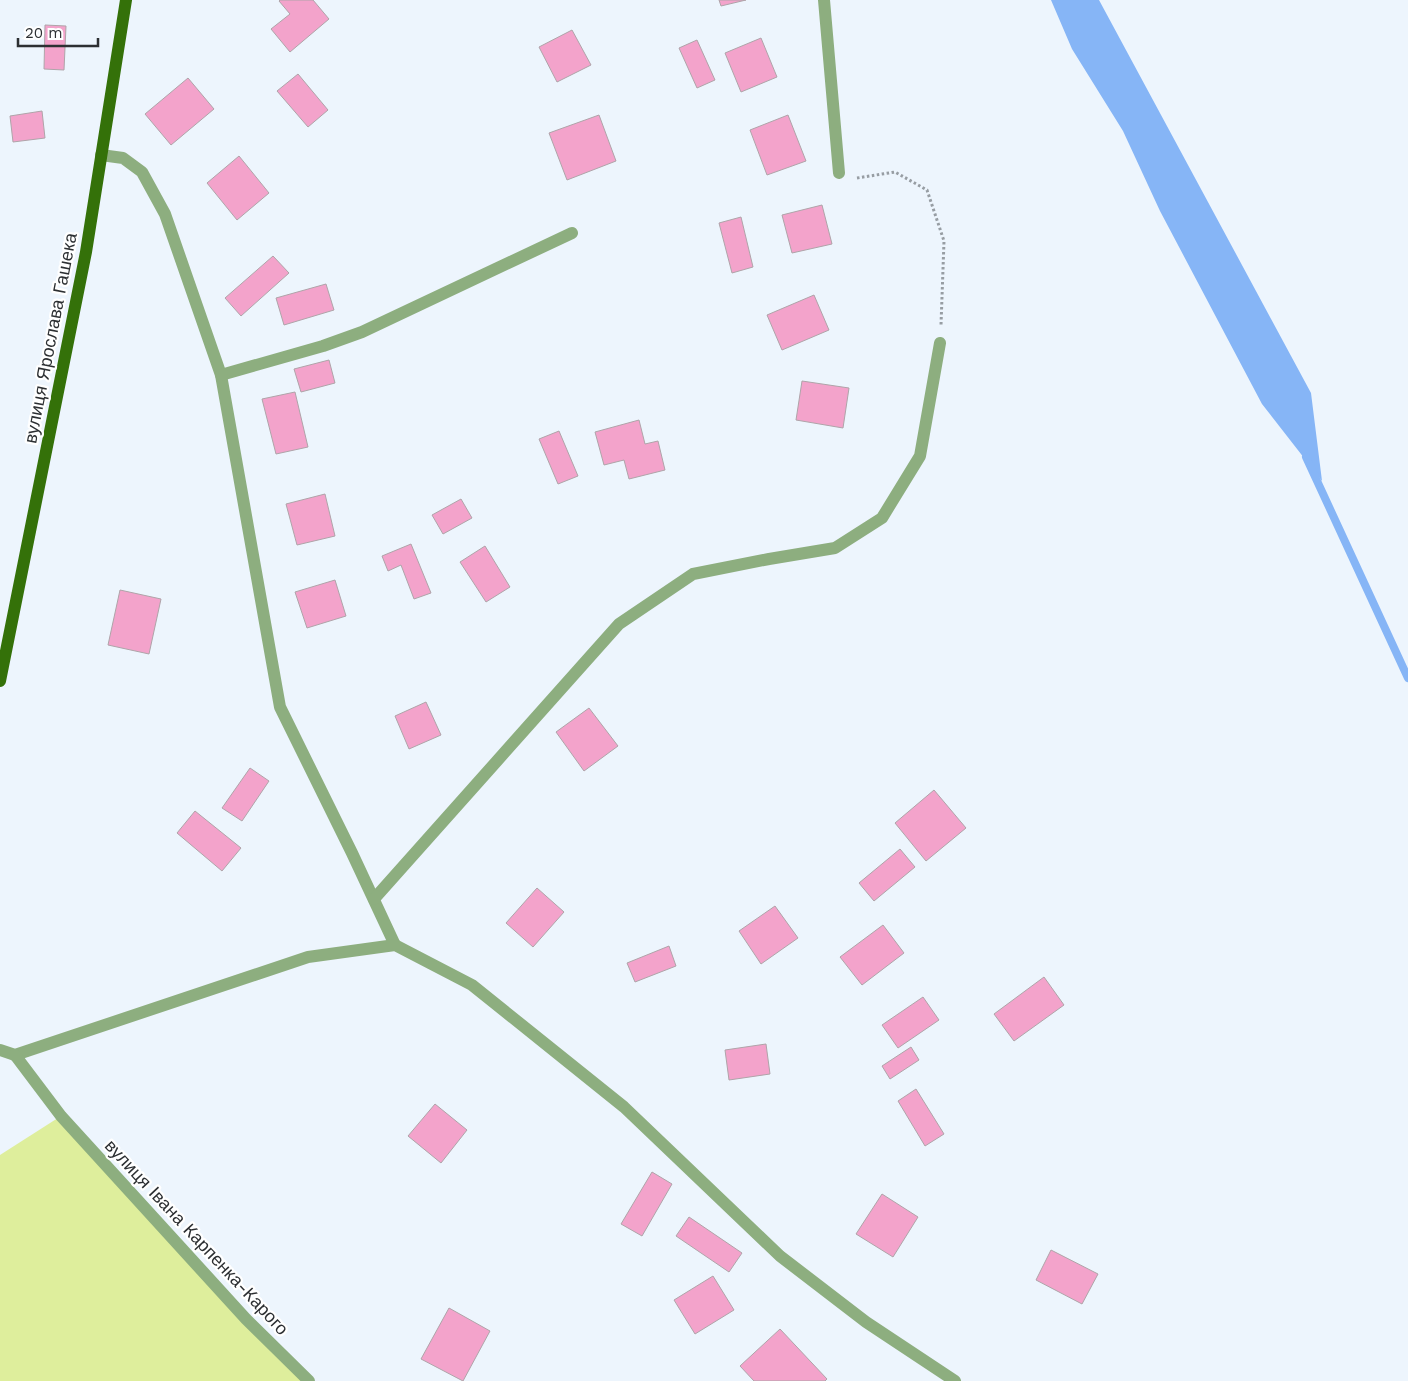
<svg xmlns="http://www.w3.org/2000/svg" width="1408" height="1381" font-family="'Work Sans',sans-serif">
  <rect width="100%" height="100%" fill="#edf5fd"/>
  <path fill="#deee9c" d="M61,1116L309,1381H0V1155Z"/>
  <path fill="#86b5f6" d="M1051,0H1099L1311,393L1322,481L1262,404L1160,211L1123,131L1072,49Z"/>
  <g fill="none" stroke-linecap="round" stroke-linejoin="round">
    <path stroke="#86b5f6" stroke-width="8" d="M1306,457L1408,678"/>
  </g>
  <g fill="#f3a3cb" stroke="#afa4a9">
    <path d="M280,0H313L329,19L290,52L271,29L290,14L279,1Z"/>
    <path d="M719,0H746L721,6Z"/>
    <path d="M45,25L66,26L64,70L44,69Z"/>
    <path d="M572,30L591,65L557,82L539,47Z"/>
    <path d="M761,38L777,77L741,92L725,53Z"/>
    <path d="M697,40L715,80L697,88L679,48Z"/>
    <path d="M298,74L328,110L308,127L277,91Z"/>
    <path d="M188,78L214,109L171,145L145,114Z"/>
    <path d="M42,111L45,138L13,142L10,116Z"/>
    <path d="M599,115L616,161L567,180L549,133Z"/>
    <path d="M788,115L806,161L767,175L750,130Z"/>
    <path d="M239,156L269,193L237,220L207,183Z"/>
    <path d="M822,205L832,244L792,253L782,215Z"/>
    <path d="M741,217L753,267L732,273L719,223Z"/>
    <path d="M273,256L289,273L241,316L225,298Z"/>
    <path d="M326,284L334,310L284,325L276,298Z"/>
    <path d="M814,295L829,330L782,350L767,315Z"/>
    <path d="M329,360L335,383L301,392L294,369Z"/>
    <path d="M802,381L849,388L843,428L796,420Z"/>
    <path d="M295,392L308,447L276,454L262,399Z"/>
    <path d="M639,420L645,444L658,441L665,470L629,479L624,460L604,465L595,432Z"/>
    <path d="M559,431L578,476L558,484L539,439Z"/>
    <path d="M325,494L335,536L297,545L286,504Z"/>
    <path d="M461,499L472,518L443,534L432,515Z"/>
    <path d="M411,544L431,593L414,599L401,565L388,571L382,556Z"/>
    <path d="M485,546L510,587L486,602L460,562Z"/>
    <path d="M335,580L346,616L307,628L295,592Z"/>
    <path d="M120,590L161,599L149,654L108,645Z"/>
    <path d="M426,702L441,735L409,749L395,716Z"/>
    <path d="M589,708L618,746L584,771L556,732Z"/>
    <path d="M250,768L269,781L242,821L222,808Z"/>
    <path d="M934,790L966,828L926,861L895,823Z"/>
    <path d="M195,811L241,848L222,871L177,833Z"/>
    <path d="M900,849L915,867L874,901L859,883Z"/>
    <path d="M537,888L564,912L533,947L506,923Z"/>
    <path d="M775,906L798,938L761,964L739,931Z"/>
    <path d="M883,925L904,953L862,985L840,957Z"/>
    <path d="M669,946L676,966L635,982L627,963Z"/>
    <path d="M1044,977L1064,1005L1014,1041L994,1014Z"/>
    <path d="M923,997L939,1020L898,1048L882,1025Z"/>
    <path d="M766,1044L770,1074L729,1080L725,1050Z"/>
    <path d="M911,1047L919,1060L890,1079L882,1066Z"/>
    <path d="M916,1089L944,1134L925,1146L898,1101Z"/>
    <path d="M435,1104L467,1130L441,1163L408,1136Z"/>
    <path d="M652,1172L672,1184L642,1236L621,1224Z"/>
    <path d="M882,1194L918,1217L893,1257L856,1234Z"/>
    <path d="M689,1217L742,1253L729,1272L676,1236Z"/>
    <path d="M1051,1250L1098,1274L1082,1304L1036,1280Z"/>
    <path d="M713,1276L734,1310L695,1334L674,1300Z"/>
    <path d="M449,1308L490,1331L463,1381L421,1359Z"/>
    <path d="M780,1329L827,1379L825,1381H754L740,1366Z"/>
  </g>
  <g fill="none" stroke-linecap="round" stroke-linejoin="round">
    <path stroke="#979da3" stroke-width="3" stroke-dasharray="2.5 2.5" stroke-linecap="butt" d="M857,178L895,172L927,190L944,241L941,325"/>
    <g stroke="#8dae7f" stroke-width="12">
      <path d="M824,0L839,173"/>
      <path d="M101,155L123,158L142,172L165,214L221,375L280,707L352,853L395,945"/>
      <path d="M221,375L323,346L362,332L572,233"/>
      <path d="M374,899L619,624L693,574L769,559L835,548L882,518L920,456L940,343"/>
      <path d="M0,1050L15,1055L308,957L395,945L472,985L624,1107L780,1256L866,1322L955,1381"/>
      <path d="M15,1055L61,1116L246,1319L309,1381"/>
    </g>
    <path stroke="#347109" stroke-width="12" d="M0,681L86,252L126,0"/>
  </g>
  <g text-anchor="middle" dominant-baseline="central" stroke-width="4.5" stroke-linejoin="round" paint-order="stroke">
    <g font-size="18" fill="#2c2f32" stroke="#fff">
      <text transform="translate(50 338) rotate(-79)">вулиця Ярослава Гашека</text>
      <text transform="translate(197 1237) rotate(47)">вулиця Івана Карпенка-Карого</text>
    </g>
  </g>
  <path d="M18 38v8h80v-8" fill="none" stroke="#2c2f32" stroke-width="2.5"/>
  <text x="25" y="38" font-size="15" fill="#2c2f32" stroke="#ffffff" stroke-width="4" paint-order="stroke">20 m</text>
</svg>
